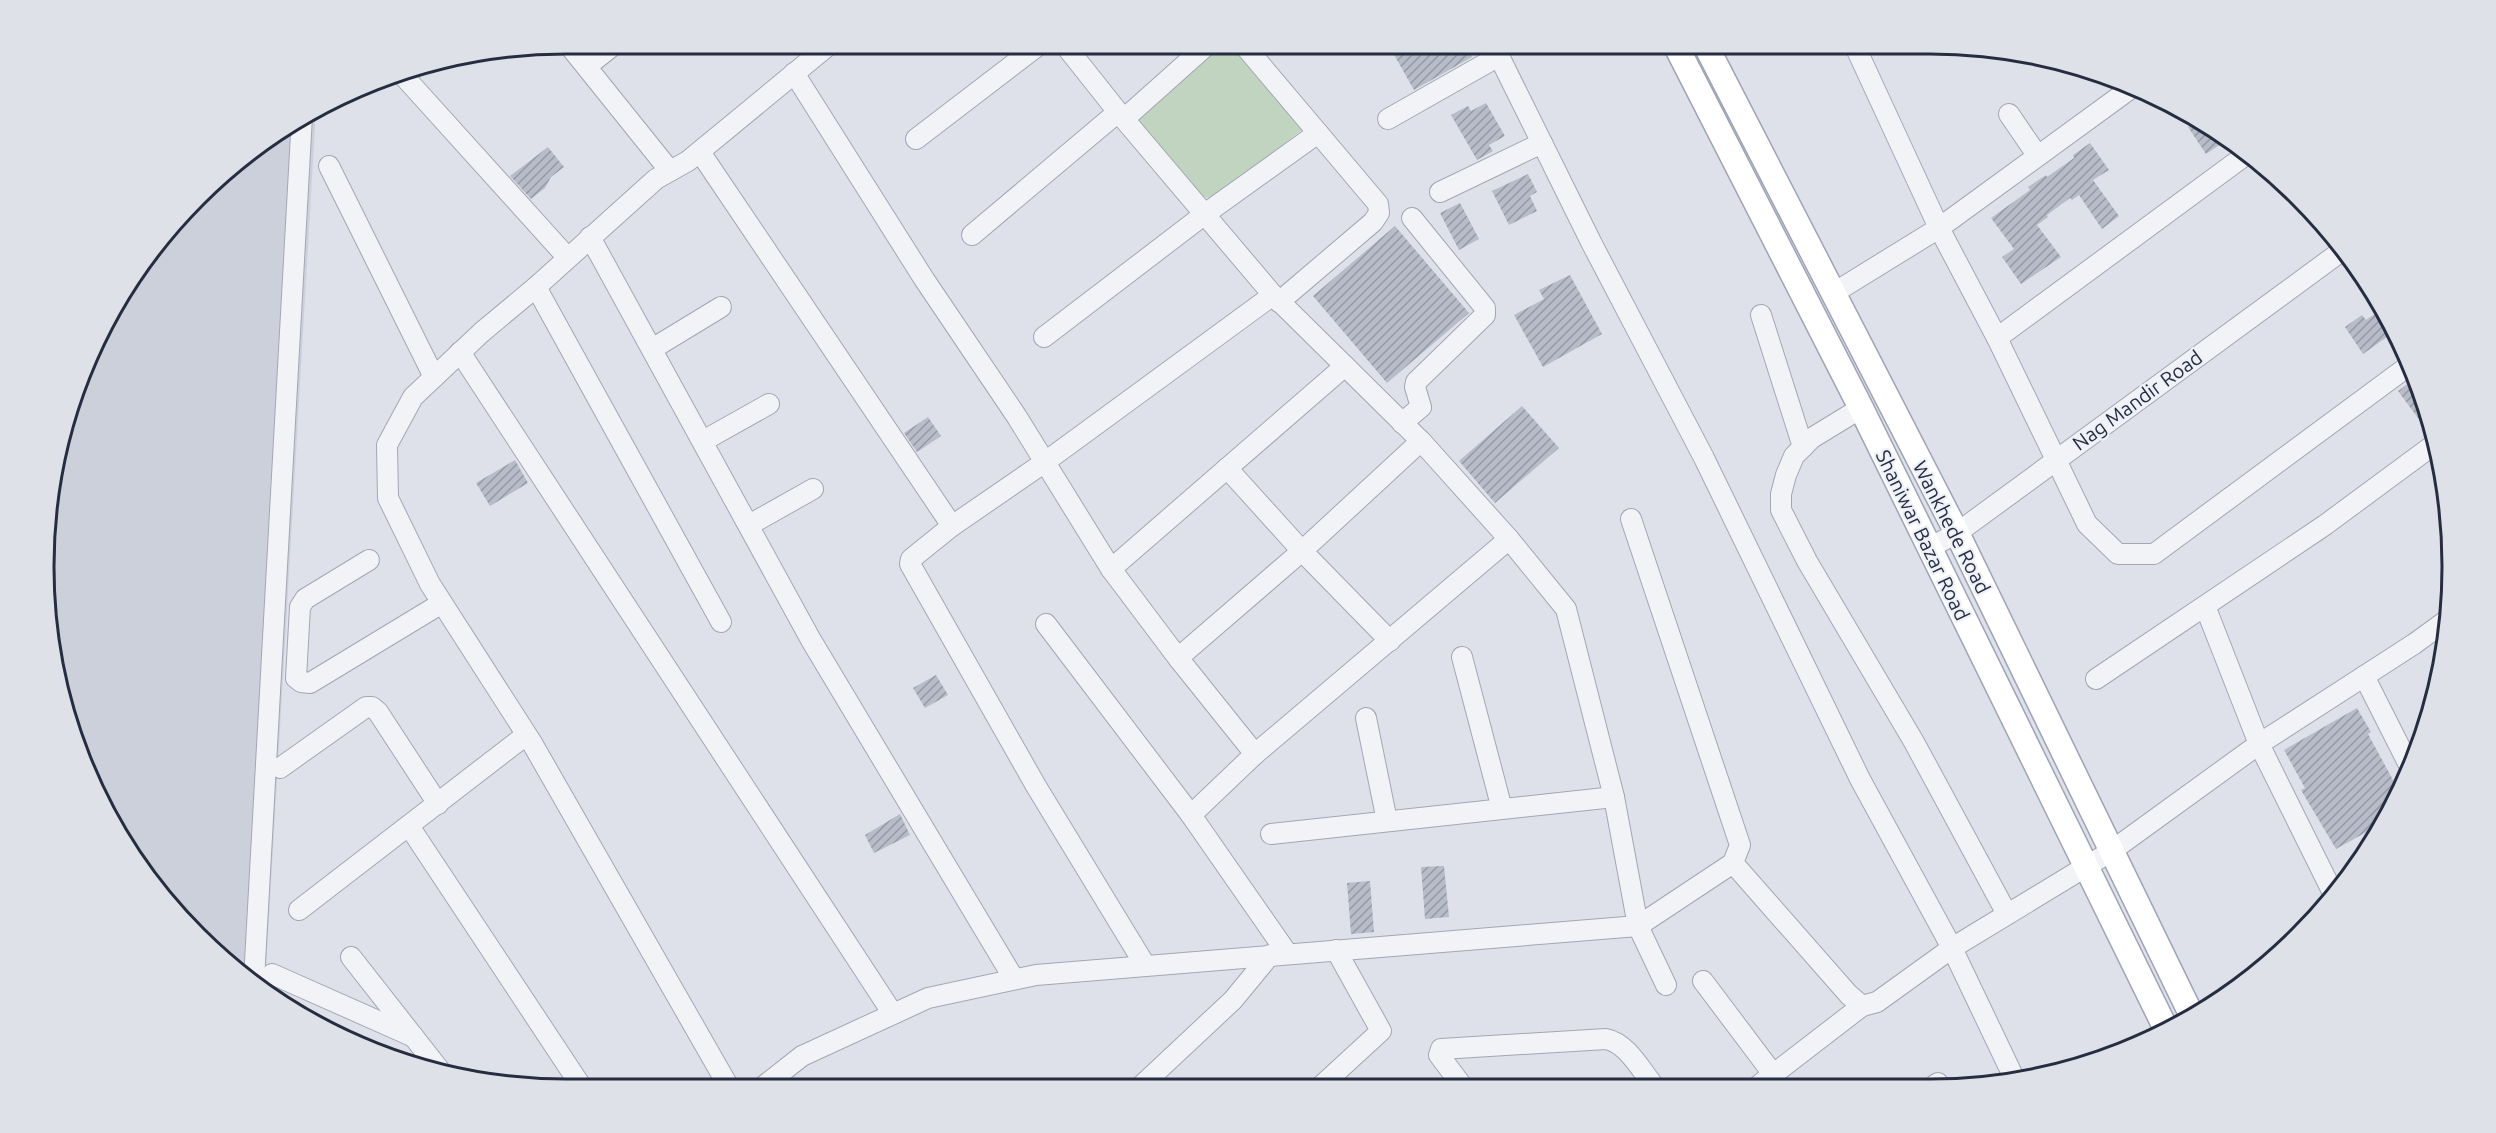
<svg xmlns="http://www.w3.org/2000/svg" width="2496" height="1133" font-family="Ubuntu,sans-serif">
  <defs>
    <pattern id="building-hatch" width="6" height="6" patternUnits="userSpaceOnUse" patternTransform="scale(1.5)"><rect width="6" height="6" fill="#b8bcc9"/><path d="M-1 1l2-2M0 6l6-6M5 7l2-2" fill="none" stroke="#9599a5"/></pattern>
  </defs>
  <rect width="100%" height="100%" fill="#dee1e9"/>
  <path fill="#ccd0db" d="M316,109L265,987L222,960L113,828L71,735L48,635L53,465L113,305L222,173L305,113Z"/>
  <path fill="#c1d4bf" d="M1215,44H1232L1303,129L1218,195L1209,198L1202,196L1137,119Z"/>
  <g fill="url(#building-hatch)">
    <path d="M1388,44H1465L1472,57L1414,90Z"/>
    <path d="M1486,103L1505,136L1489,145L1493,151L1477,160L1451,115L1468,106L1471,111Z"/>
    <path d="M2198,120L2214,128L2224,142L2206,154L2188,127Z"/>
    <path d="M2090,143L2109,170L2093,180L2119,216L2102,229L2079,195L2072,200L2070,198L2047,215L2048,217L2037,225L2061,257L2021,284L2002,257L2014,249L1991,218L2030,190L2028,187L2046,175L2047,177L2074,158L2073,155Z"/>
    <path d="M548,147L564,167L551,177L545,188L531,199L510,176Z"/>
    <path d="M1528,174L1537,192L1530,196L1537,211L1509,225L1492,191Z"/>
    <path d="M1460,203L1479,239L1459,250L1440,213Z"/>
    <path d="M1395,226L1469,313L1387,383L1313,296Z"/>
    <path d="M1570,275L1602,334L1543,367L1514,315L1544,299L1539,290Z"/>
    <path d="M2382,309L2394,332L2363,354L2345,327L2362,315L2366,320Z"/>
    <path d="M2416,378L2433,432L2429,433L2398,391Z"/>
    <path d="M1522,406L1559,448L1495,503L1459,461Z"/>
    <path d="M928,417L941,436L917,452L904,433Z"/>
    <path d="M515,460L528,483L490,506L476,483Z"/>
    <path d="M936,675L948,695L925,708L913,688Z"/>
    <path d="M2357,708L2371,732L2368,734L2399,791L2379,825L2336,849L2301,790L2305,788L2284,750Z"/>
    <path d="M900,814L910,835L874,853L865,835Z"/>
    <path d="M1444,866L1449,917L1425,919L1421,867Z"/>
    <path d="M1370,881L1374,932L1351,934L1347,883Z"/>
  </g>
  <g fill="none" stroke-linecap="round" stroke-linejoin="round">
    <g stroke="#a3a7b3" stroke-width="22">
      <g id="minor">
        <path d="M568,44L670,171"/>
        <path d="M1064,44L1118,112L1273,295L1421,441L1509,539L1566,609L1614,797L1638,926L1666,985"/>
        <path d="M1243,44L1378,204L1379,213L1373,222L1279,302"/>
        <path d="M1493,44L1592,244L1704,458L1860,779L1952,948L2015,1080"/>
        <path d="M1854,44L1939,228L2134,86"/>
        <path d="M587,66L615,44"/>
        <path d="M399,71L567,257"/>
        <path d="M794,73L924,279L1017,417L1111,569L1178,658L1255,754L1191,815L1287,953"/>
        <path d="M2009,114L2037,155"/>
        <path d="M1124,119L1208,44"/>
        <path d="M1388,119L1499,56"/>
        <path d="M916,139L1040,44"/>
        <path d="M700,152L952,526"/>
        <path d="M329,166L434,377"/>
        <path d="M1440,192L1542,143"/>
        <path d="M972,235L1118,112"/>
        <path d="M590,237L811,640L1014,979"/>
        <path d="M536,287L721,622"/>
        <path d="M1832,294L1939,228L1997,338L2247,154"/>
        <path d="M1761,315L1803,447"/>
        <path d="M1044,337L1205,214L1318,133"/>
        <path d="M1997,338L2087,524L2118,554H2154L2411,364"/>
        <path d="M652,349L721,307"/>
        <path d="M460,352L893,1014"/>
        <path d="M1861,408L1812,438L1794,456L1786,475L1781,494V510L1807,561L1914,742L2007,914"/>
        <path d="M1402,423L1421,407L1415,387L1416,382L1485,315V308L1412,218"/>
        <path d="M703,441L769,404"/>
        <path d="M1227,468L1302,551L1390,641"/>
        <path d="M1631,519L1740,845L1733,863"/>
        <path d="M749,525L813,489"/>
        <path d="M1929,548L1957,533L2343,250"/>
        <path d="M369,560L305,599L300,607L296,678L301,682L310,683L442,603"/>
        <path d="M1111,569L1345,366"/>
        <path d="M2205,606L2259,744L2334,895"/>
        <path d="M1046,624L1191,815"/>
        <path d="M1462,657L1502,809"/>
        <path d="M1178,658L1302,551L1421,441"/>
        <path d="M2364,676L2411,769"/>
        <path d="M2096,679L2325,525L2436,443"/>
        <path d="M1366,718L1387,821"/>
        <path d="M1255,754L1509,539"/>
        <path d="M280,768L366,707H372L378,712L438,804"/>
        <path d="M409,826L583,1089"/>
        <path d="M1271,834L1614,797"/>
        <path d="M299,910L526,735"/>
        <path d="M351,957L442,1073"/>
        <path d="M1145,965L1036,786L910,564L911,559L952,526L1045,462L1273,295"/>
        <path d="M272,974L414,1037"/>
        <path d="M254,980L302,116"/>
        <path d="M1703,981L1773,1074"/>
        <path d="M1935,1085L1938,1083"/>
        <path d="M1758,1086L1862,1006"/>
        <path d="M1320,1087L1381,1031L1336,950"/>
        <path d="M1463,1087L1439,1055L1441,1049L1606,1039C1627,1043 1641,1070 1654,1086"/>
        <path d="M1139,1088L1233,1000L1270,955"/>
        <path d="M730,1089L532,743L430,584L388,498L387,445L413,397L482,332L536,287L656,179L688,161L830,44"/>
        <path d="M760,1089L802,1056L928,998L1036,975L1638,926L1733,863L1849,995L1862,1006L1877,1002L1952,948L2110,852L2259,744L2414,644L2447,620"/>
      </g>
    </g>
    <g stroke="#9da4b6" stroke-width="27">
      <g id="major">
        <path d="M1675,44L1861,408L2166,1029"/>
        <path d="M1705,44L1957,533L2191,1014"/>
      </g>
    </g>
    <use href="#minor" stroke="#f1f3f7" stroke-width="20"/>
    <use href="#major" stroke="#fff" stroke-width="24"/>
  </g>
  <g text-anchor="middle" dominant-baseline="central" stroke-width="4.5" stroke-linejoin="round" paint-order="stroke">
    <g font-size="20" fill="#262d41" stroke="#eef1f7">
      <text transform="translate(2137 400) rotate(-36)">Nag Mandir Road</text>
      <text transform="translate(1952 527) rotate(63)">Wankhede Road</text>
      <text transform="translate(1923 535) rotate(64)">Shaniwar Bazar Road</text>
    </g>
  </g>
  <path d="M0 0H2496V1133H0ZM566 54H1930A512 512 0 0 1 2442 566V567A512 512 0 0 1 1930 1079H566A512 512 0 0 1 54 567V566A512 512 0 0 1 566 54Z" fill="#dee1e8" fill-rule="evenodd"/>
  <path fill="none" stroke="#262d41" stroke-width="3" d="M566 54H1930A512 512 0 0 1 2442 566V567A512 512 0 0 1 1930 1079H566A512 512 0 0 1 54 567V566A512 512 0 0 1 566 54Z"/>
</svg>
